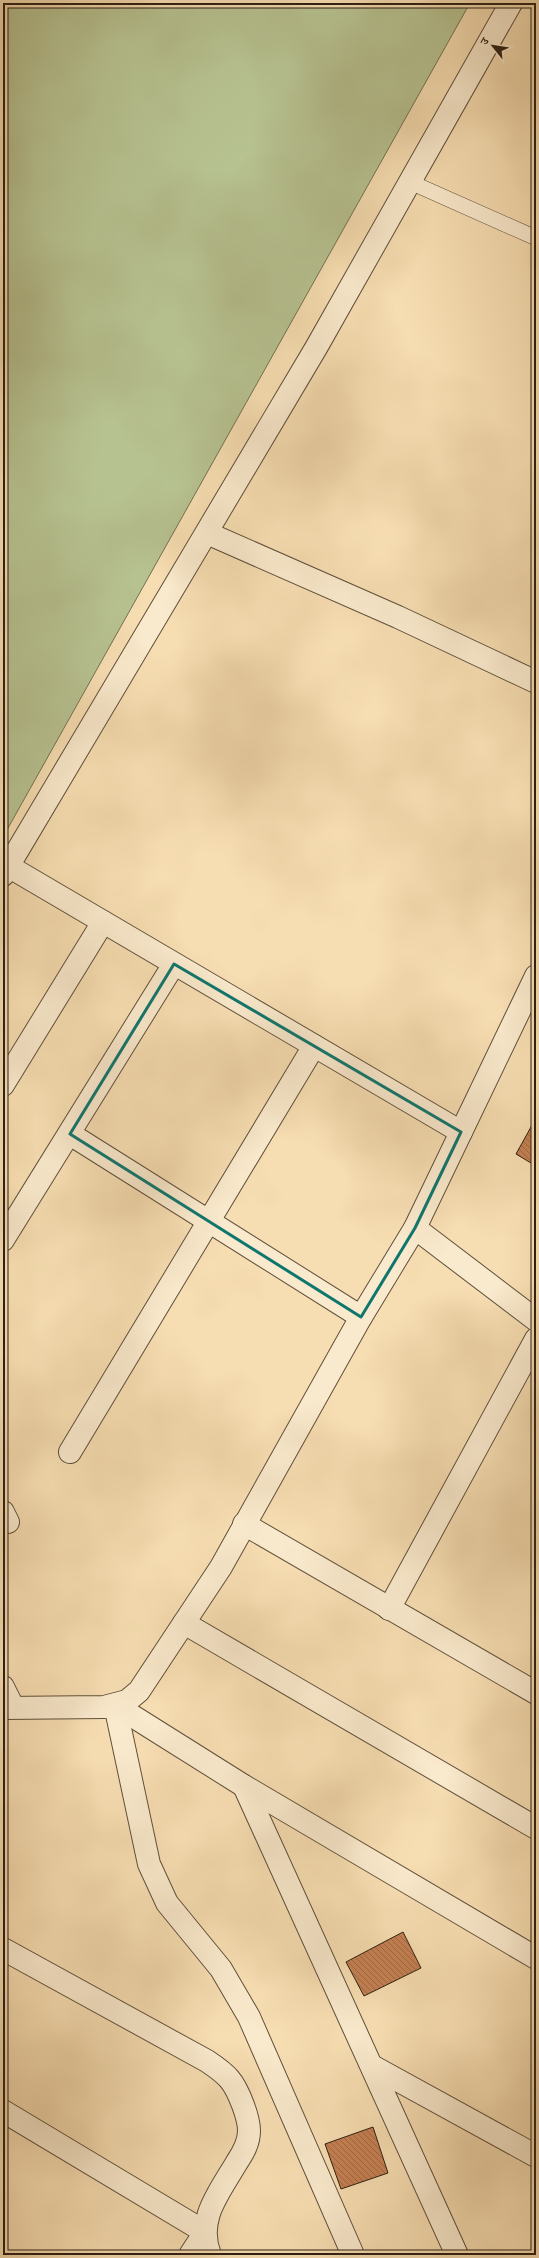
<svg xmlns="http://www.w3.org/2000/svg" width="539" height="2258" font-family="'Gentium Book Plus','Noto Serif Devanagari',serif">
  <defs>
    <pattern id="building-back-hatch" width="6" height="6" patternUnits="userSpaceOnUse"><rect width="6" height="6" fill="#c68153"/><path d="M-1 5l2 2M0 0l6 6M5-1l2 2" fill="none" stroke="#a16944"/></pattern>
  </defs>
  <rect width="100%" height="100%" fill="#f7deb2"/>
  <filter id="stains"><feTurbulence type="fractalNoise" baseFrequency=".005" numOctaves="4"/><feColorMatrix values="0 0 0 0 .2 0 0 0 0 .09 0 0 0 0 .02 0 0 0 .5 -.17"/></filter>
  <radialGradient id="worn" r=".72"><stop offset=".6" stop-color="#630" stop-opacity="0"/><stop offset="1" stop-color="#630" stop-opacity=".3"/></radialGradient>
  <path fill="#b7c291" stroke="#727052" d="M3,3H470L3,837Z"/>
  <g fill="url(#building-back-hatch)" stroke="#2c1f13">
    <path d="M536,1118V1166L516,1154Z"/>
    <path d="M403,1932L421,1968L364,1996L346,1962Z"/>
    <path d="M373,2127L388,2173L341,2189L325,2144Z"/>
  </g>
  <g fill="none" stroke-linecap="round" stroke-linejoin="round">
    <g stroke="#5f4f3b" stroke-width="16">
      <path id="service" d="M410,182L536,238"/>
    </g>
    <g stroke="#5f4f3b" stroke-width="24">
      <g id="minor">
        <path d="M207,533L398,617L536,682"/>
        <path d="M8,866L461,1132"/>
        <path d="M3,1085L103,922"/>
        <path d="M70,1134L361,1317"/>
        <path d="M415,1228L536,1320"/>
        <path d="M3,1240L174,964"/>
        <path d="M70,1452L314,1046"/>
        <path d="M3,1512L8,1522"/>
        <path d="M244,1524L536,1693"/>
        <path d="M389,1609L536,1339"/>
        <path d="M184,1623L536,1828"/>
        <path d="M3,1687L13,1707"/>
        <path d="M115,1705L149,1864L167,1903L221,1969L249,2017L353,2255"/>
        <path d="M115,1705L244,1786L536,1958"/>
        <path d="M3,1708L104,1707L127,1701L139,1691L221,1567L361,1317L415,1228L536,976"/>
        <path d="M244,1786L457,2255"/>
        <path d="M3,1949L207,2061C228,2075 234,2081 243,2105C246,2113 249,2122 249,2131C249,2143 243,2153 237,2162C219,2193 196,2219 210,2255"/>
        <path d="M372,2066L536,2156"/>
        <path d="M3,2111L205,2232L190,2255"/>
      </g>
    </g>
    <g stroke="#5f4f3b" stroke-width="24">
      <path id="tertiary" d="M3,875L316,348L511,3"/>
    </g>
    <use href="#service" stroke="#faeacd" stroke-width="15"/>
    <use href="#minor" stroke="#faeacd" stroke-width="22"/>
    <use href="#tertiary" stroke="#faeacd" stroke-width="22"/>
  </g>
  <path fill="none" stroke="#0f766e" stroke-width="3" stroke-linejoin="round" d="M174,964L461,1132L415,1228L361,1317L70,1134Z"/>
  <rect width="539" height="2258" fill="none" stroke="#f7deb2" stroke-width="16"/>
  <rect x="4" y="4" width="531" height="2250" fill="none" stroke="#2c1f13" stroke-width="2"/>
  <rect x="8" y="8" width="523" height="2242" fill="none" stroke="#2c1f13"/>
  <g transform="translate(493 46) rotate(300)" stroke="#faeacd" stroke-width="3" paint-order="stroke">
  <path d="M0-3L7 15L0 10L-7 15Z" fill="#2c1f13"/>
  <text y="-6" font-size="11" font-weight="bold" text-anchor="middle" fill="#2c1f13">उ</text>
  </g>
  <rect width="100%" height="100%" filter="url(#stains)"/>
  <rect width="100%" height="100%" fill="url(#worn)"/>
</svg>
